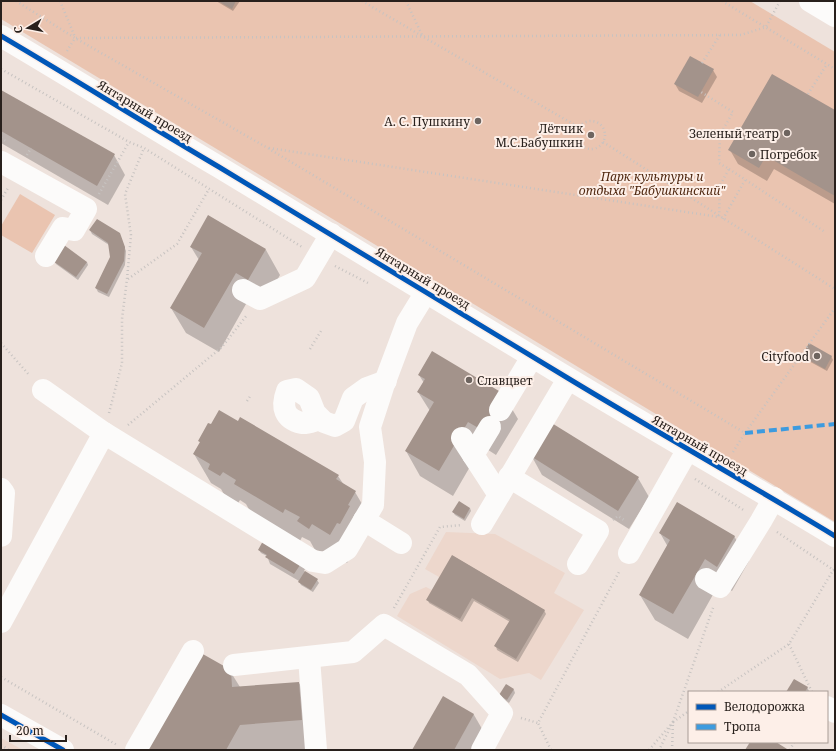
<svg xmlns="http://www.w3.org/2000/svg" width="836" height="751" font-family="'Noto Serif',serif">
  <rect width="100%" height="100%" fill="#eee2dc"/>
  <g fill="#edd7cc">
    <path d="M446,532L495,534L565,573L554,593L584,610L541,680L529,673L500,679L397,616L410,594L426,587L432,590L439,577L425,569Z"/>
    <path d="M1,738L23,750H1Z"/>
  </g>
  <g fill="#eac4b0">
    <path d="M1,1H750L835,52V522L1,19Z"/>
    <path d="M20,194L55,215L32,253L1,235V226Z"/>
  </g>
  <g fill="#0003">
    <path d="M216,1H240L233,11Z"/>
    <path d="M713,70L717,77L702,103L679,91L675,84Z"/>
    <path d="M1,91L114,155L125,175L108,205L1,143Z"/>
    <path d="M835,111V204L774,169L767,181L738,164L730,150Z"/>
    <path d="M90,230L121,238L126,251L125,265L109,297L98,292L96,288L111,257L109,245L92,234Z"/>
    <path d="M191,247L266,250L280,275L263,305L250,297L219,352L186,333L171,308L199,260Z"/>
    <path d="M54,261L87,262L88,265L78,280L56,264Z"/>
    <path d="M803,356H831L833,360L827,371L805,359Z"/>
    <path d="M419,375L503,394L518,419L496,455L482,446L453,496L420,476L406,451L430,411L418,392L424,383Z"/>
    <path d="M199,441L338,476L344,485L355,492L372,521L347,563L329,553L315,550L310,541L302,537L300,541L251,513L246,504L240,500L237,505L226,498L221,489L211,483L194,454L201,444Z"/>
    <path d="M531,455L638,478L649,497L629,529L542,475Z"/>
    <path d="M470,508L471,511L465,521L455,515L453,512Z"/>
    <path d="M660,533L734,536L749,561L732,591L719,584L688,639L655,620L640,595L668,547Z"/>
    <path d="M259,550L301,562L305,569L304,571L317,580L319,583L313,592L301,585L299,581L270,564L267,556L261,553Z"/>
    <path d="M453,556L544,610L546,614L518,662L497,650L496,646L510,622L474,601L462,622L429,603L428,600Z"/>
    <path d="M230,671L240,687L299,683L316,712L318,749L147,750Z"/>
    <path d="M507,685L514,690L515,693L509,703L502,698Z"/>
    <path d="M807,687L809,691L808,692H788Z"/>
    <path d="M443,698L474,715L485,734L476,750H413Z"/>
    <path d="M751,742H774L787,750H746Z"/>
  </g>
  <g fill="#a3938b">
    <path d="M218,1H236L232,9Z"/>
    <path d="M690,56L714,69L698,97L674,84Z"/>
    <path d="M772,74L835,110V196L766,156L759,168L728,150Z"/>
    <path d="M1,90L115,154L97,186L1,131Z"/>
    <path d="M208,215L266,249L248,280L236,273L204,328L170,308L202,253L190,247Z"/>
    <path d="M97,219L120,233L125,247L124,261L107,294L95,288L110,257L108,243L89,230Z"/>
    <path d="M64,245L87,262L76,277L53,261Z"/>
    <path d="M809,343L832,356L825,369L802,356Z"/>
    <path d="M432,351L504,394L482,430L468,422L439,471L405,451L434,402L417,392L425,379L418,375Z"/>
    <path d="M219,410L238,421L240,417L339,475L336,479L356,491L348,505L350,506L340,524L337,523L330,535L312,524L309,529L297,521L300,517L285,509L283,513L234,484L236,480L223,472L220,476L208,469L210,464L193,454L200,442L198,441L208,423L211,424Z"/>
    <path d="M550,422L639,477L618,511L529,455Z"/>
    <path d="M459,501L470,508L464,519L452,512Z"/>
    <path d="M677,502L735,536L717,567L705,559L673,614L639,595L670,540L659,533Z"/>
    <path d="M263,541L302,562L294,574L265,557L267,555L258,550Z"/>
    <path d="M452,555L545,610L516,659L494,646L510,620L472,598L460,619L426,600Z"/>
    <path d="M305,571L318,579L311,590L298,582Z"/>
    <path d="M201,653L231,670L232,687L299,682L302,720L240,725L226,750H146Z"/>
    <path d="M794,679L808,687L805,692H786Z"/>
    <path d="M506,684L514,689L507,700L499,695Z"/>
    <path d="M443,696L474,714L454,750H412Z"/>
    <path d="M750,742H776L787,749L745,750Z"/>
  </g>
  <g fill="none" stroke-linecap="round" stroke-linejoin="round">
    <g stroke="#c7c3c1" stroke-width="2.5" stroke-dasharray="1 3" stroke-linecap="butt">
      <path d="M16,1L75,38L266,147L745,433"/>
      <path d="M60,1L75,37"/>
      <path d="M362,1L578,127"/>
      <path d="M406,1L422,35"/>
      <path d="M722,1L835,69"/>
      <path d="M76,38L741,35L766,27L780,1"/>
      <path d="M67,51L75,38"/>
      <path d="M702,63L720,35"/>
      <path d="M1,69L129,142L144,148L302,247"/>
      <path d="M808,94L827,64"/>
      <circle cx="591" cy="135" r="14"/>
      <path d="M1,138L7,142"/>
      <path d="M603,142L835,289"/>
      <path d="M269,148L719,217L720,185L729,169L719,163L720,135L733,112L701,92"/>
      <path d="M27,155L31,148"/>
      <path d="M729,169L825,232"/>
      <path d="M99,194L129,142"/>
      <path d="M1,200L8,188"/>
      <path d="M723,219L745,180"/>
      <path d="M335,266L368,283"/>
      <path d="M128,279L177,244L209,189"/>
      <path d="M1,343L30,376"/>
      <path d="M310,349L321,331"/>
      <path d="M247,401L251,395"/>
      <path d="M109,413L122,363V319L127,279L131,235L125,194L144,148"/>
      <path d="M128,425L222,347L247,315"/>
      <path d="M733,452L745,433L835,308"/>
      <path d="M695,479L745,511"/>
      <path d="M613,520L618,516L624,520"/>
      <path d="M777,532L835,571"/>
      <path d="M394,608L440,527L462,525"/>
      <path d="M789,644L812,692"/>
      <path d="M1,677L117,745"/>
      <path d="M718,692L789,644L835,567"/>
      <path d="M521,718L538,723"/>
      <path d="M673,722L714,605"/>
      <path d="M1,745L9,750"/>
      <path d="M551,750L538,723L620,570"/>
      <path d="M649,750L673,722L659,750"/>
      <path d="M672,750L673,722L689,711"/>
      <path d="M790,750L794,742"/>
    </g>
    <g stroke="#fcfbfa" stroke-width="22">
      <path d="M810,1L835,16"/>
      <path d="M1,36C74,79 146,124 219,167C334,237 450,307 566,377C655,431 746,482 835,536"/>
      <path d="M1,162L86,209L74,230L63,228L46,256"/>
      <path d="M243,290L260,299L305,278L331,234"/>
      <path d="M43,390L104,433L313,561L325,563L347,549L373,505L375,462L370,427L383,387L407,323L426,292"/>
      <path d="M500,410L532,357"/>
      <path d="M321,419C315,420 307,424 302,423C284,419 281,407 287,391L296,389L309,398L315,413L324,422L335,426L344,421L353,398L367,388L386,381"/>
      <path d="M462,438L499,495"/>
      <path d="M473,455L490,427"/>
      <path d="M509,477L598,531L578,564"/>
      <path d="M1,489L4,493L1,536"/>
      <path d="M364,520L401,543"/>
      <path d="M482,524L568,379"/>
      <path d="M629,553L688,449"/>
      <path d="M706,579L720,587L761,521L774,498"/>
      <path d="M1,622L104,433"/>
      <path d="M309,658L316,750"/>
      <path d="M234,665L353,652L384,625L468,675L502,713L482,750"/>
      <path d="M827,707L835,712"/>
      <path d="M1,715L63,750"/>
      <path d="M136,750L193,651"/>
    </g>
    <path stroke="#3d9bdf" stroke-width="4" stroke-dasharray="8 4" stroke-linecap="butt" d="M745,433L835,424"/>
    <g stroke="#fdefe8" stroke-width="8">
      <g id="cycleway">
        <path d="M1,36C74,79 146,124 219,167C334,237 450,307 566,377C655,431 746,482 835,536"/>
        <path d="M1,715L63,750"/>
      </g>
    </g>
    <use href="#cycleway" stroke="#0057b8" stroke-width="5"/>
  </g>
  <g fill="#6d645f" stroke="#fdefe8" stroke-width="1.5">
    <circle cx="478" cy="121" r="4"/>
    <circle cx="787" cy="133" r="4"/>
    <circle cx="591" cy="135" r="4"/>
    <circle cx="752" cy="154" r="4"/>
    <circle cx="817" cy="356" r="4"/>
    <circle cx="469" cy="380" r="4"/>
  </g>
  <g text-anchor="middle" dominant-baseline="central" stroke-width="4" stroke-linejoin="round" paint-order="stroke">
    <g font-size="12" fill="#28201c" stroke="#fdefe8">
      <text transform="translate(145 111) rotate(31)">Янтарный проезд</text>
      <text transform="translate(423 278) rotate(31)">Янтарный проезд</text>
      <text transform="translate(700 445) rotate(30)">Янтарный проезд</text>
    </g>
    <g font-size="12" fill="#28201c" stroke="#fdefe8" text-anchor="end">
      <text x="470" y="121">А. С. Пушкину</text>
      <text x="583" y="128">Лётчик<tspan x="583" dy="14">М.С.Бабушкин</tspan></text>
      <text x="779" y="133">Зеленый театр</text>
      <text x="760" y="154" text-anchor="start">Погребок</text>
      <text x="809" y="356">Cityfood</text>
      <text x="477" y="380" text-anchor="start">Славцвет</text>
    </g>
    <g font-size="12" font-style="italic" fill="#502810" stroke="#fdefe8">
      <text x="652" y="176">Парк культуры и<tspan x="652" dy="14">отдыха "Бабушкинский"</tspan></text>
    </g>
  </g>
  <rect width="836" height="751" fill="none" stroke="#28201c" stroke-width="4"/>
  <rect x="688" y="691" width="140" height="52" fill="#fdefe8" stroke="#a89c96"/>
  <rect x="696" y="704" width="20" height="6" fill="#0057b8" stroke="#a89c96"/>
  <text x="724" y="711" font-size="12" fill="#28201c">Велодорожка</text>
  <rect x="696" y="724" width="20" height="6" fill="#3d9bdf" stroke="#a89c96"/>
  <text x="724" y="731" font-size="12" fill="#28201c">Тропа</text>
  <g transform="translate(28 28) rotate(260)" stroke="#fdefe8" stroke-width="3" paint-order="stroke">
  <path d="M0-3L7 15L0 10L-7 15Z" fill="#28201c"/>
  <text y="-6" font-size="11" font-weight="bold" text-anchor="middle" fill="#28201c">С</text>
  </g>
  <path d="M10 735v6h56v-6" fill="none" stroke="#28201c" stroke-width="2"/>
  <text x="16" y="735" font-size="12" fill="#28201c" stroke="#fdefe8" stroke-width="3" paint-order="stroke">20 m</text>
</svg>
